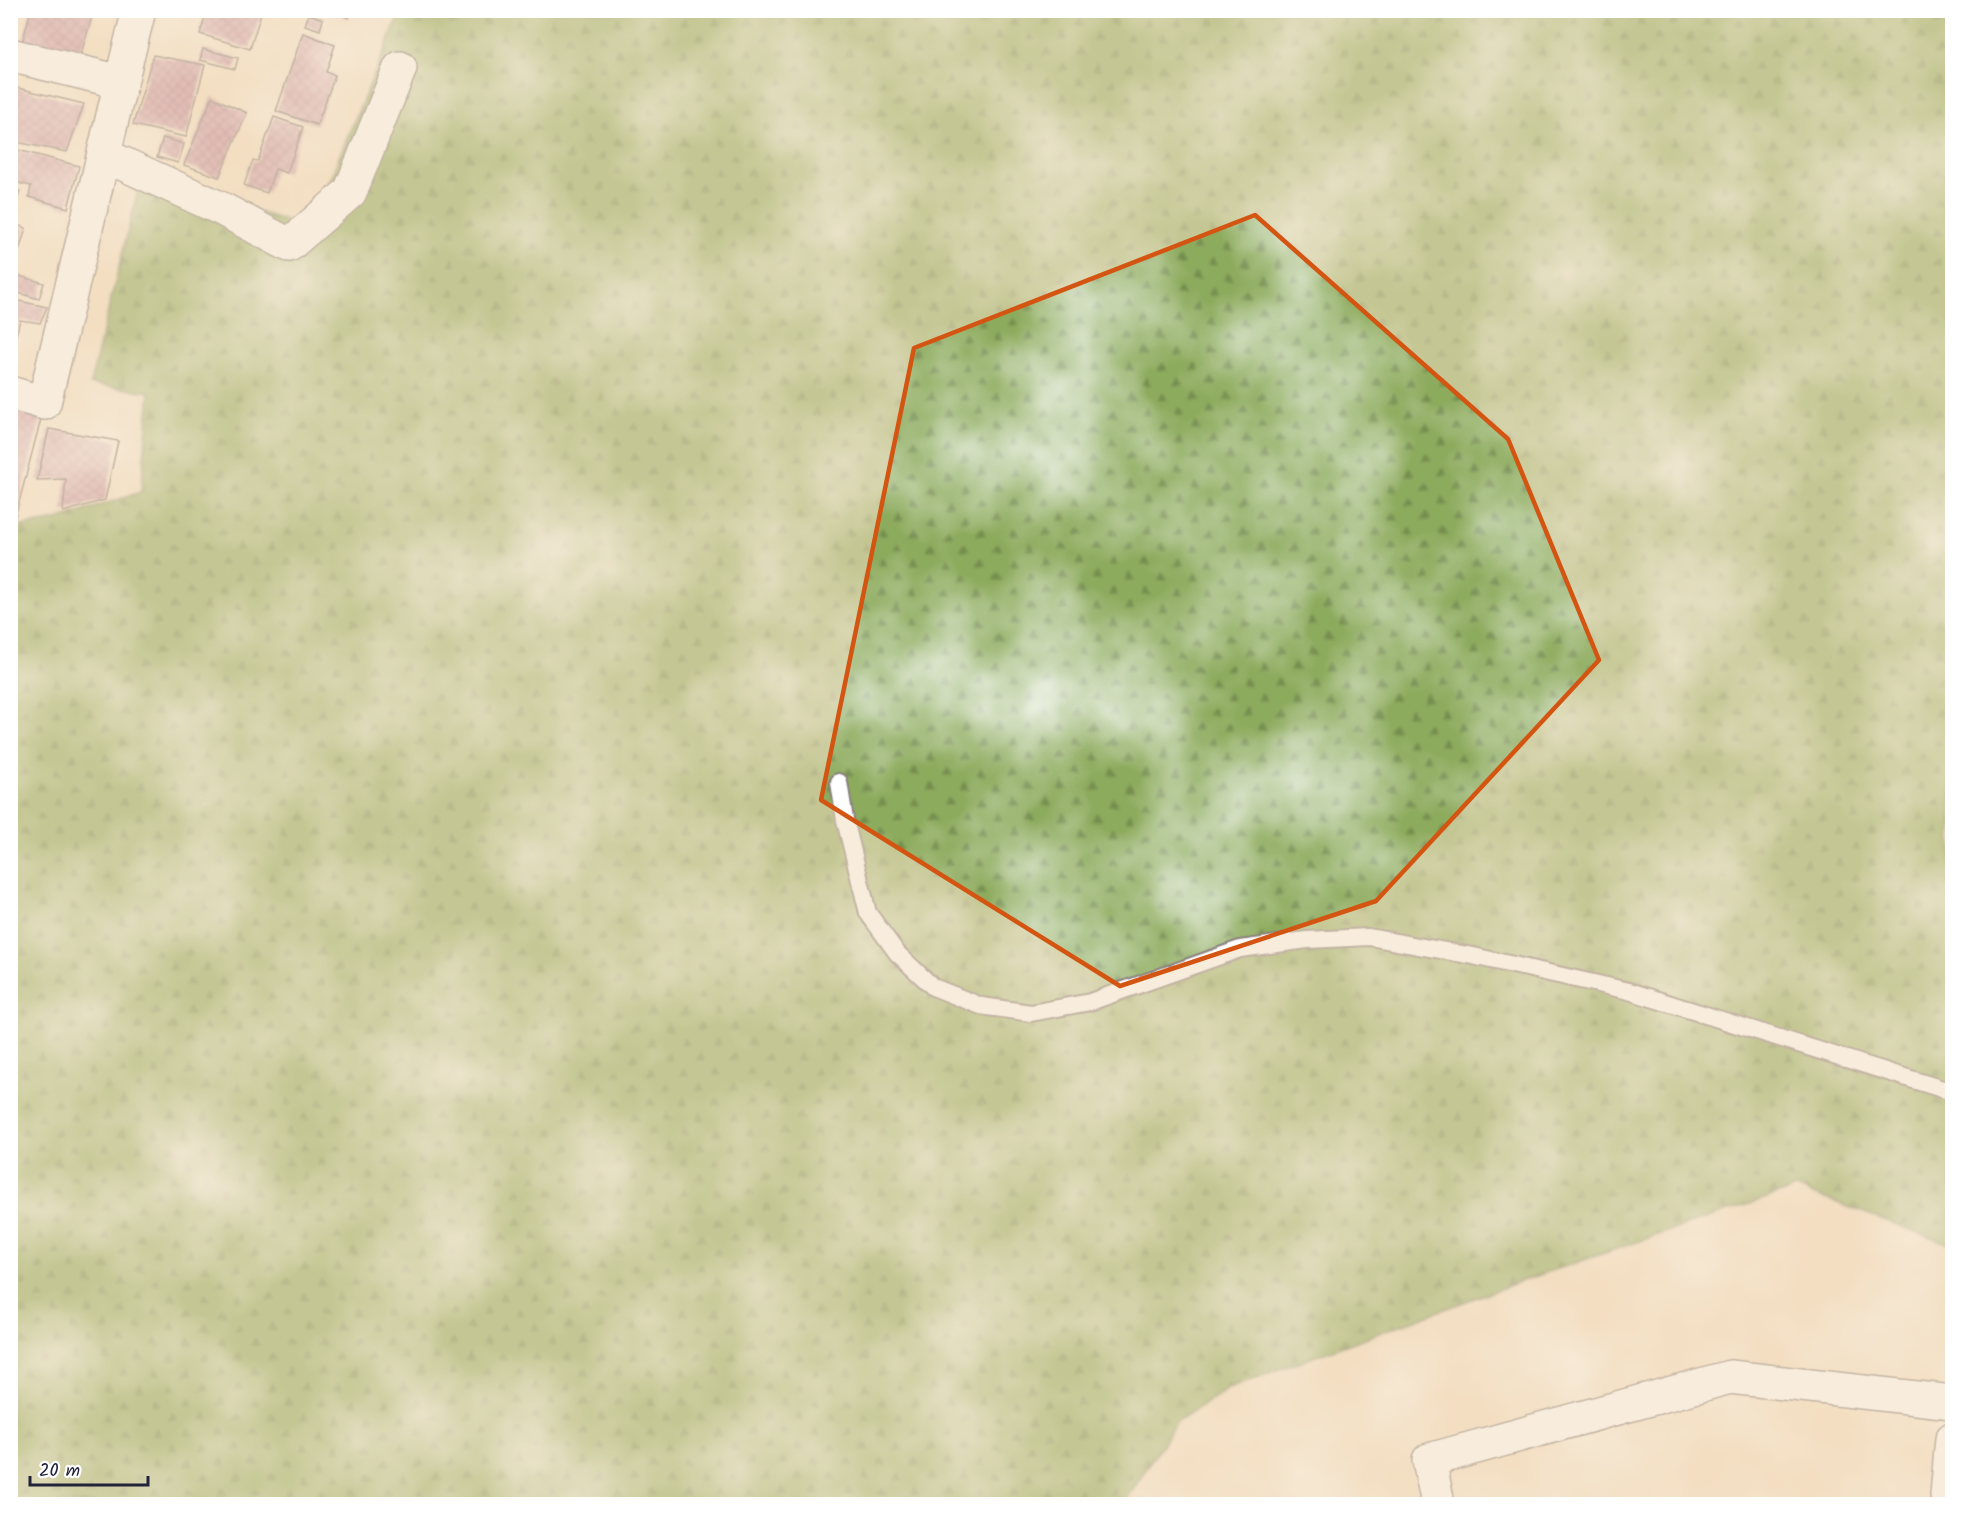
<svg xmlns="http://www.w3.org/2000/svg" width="1963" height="1515" font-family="Kalam,sans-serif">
  <defs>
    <pattern id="forest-firs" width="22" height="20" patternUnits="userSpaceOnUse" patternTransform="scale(1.5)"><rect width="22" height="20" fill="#8dab5d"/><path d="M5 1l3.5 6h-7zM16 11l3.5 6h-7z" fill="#738b4e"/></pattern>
    <pattern id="building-cross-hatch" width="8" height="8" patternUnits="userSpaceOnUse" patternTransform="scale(1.5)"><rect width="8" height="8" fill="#ce94a8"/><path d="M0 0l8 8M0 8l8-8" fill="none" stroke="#a7788a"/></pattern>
  </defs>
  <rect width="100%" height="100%" fill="#fff"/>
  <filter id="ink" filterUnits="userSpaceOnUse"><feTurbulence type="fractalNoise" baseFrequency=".0167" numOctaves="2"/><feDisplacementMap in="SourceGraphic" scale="12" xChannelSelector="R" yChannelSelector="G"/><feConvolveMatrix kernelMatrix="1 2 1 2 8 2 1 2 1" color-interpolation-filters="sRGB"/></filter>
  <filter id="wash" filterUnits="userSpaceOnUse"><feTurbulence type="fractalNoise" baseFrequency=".008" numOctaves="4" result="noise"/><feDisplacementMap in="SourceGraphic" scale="24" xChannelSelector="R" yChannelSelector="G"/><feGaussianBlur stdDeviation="1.35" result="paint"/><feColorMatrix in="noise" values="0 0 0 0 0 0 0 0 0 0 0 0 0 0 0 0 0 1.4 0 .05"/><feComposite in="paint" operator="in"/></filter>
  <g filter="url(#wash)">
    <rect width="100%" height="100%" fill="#f3dec1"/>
    <path fill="url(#forest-firs)" stroke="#58664c" stroke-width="1.5" d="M401,11H1952V1245L1796,1188L1516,1283L1231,1387L1176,1422L1124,1504H11V528L57,520L141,492L150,392L90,384L142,174L309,228Z"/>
    <g id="blocks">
      <g fill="url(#building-cross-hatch)">
        <path d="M31,10H94L80,57L22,43Z"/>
        <path d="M207,10H262L250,49L200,34Z"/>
        <path d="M339,10H352L349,18L338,14Z"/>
        <path d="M309,14L323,19L320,30L305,25Z"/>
        <path d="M303,33L335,45L326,72L335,75L317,125L276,111Z"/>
        <path d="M203,49L238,58L235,69L200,60Z"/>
        <path d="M153,55L205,65L186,137L133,125Z"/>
        <path d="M10,86L84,104L67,152L10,141Z"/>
        <path d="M212,97L247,113L219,177L184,165Z"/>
        <path d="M274,117L303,127L287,173L275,169L267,193L244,185L253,160L258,161Z"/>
        <path d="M163,138L184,144L178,163L157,157Z"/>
        <path d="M10,148L79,166L68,208L29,197L31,186L10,181Z"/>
        <path d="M10,189L20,191L11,217H10Z"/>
        <path d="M10,223L26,228L11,277H10Z"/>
        <path d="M16,275L44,283L39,299L12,291Z"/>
        <path d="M10,299L47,307L40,323L20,320L11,354Z"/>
        <path d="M10,410L41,419L14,521L10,520Z"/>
        <path d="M49,429L118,441L105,500L63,512L66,479L37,480Z"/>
      </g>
    </g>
  </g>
  <g filter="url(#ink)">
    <use href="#blocks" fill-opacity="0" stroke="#8a807e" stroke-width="1.5"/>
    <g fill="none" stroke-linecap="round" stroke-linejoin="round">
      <g stroke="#8a807e" stroke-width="20">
        <path id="lane" d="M839,782L845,820L868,913L897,953L933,987L981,1006L1031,1013L1090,1002L1240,949L1307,940L1369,937L1473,956L1629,991L1952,1092"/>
      </g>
      <g stroke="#8a807e" stroke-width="36">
        <g id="street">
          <path d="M10,55L121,82L139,10"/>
          <path d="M104,155L222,209L289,245L350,192L400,68"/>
          <path d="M10,393L44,403L121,82"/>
          <path d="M1438,1504L1429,1460L1730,1377L1952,1402"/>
          <path d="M1950,1504L1947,1495L1952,1439"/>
        </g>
      </g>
      <use href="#lane" stroke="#fff" stroke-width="16"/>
      <use href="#street" stroke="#fff" stroke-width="33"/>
    </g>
  </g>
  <path d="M0 0H1963V1515H0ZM1255,215L1508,439L1599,660L1376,901L1120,986L821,800L914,348Z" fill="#f3dec1" fill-opacity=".55" fill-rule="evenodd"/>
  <path fill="none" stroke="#d45411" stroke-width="4.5" stroke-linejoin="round" d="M1255,215L1508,439L1599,660L1376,901L1120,986L821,800L914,348Z"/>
  <rect width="1963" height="1515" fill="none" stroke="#fff" stroke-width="36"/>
  <path d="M30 1476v9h118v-9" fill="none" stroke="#22223b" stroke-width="3"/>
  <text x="39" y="1476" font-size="18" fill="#22223b" stroke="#ffffff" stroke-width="4.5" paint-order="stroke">20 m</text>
</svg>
